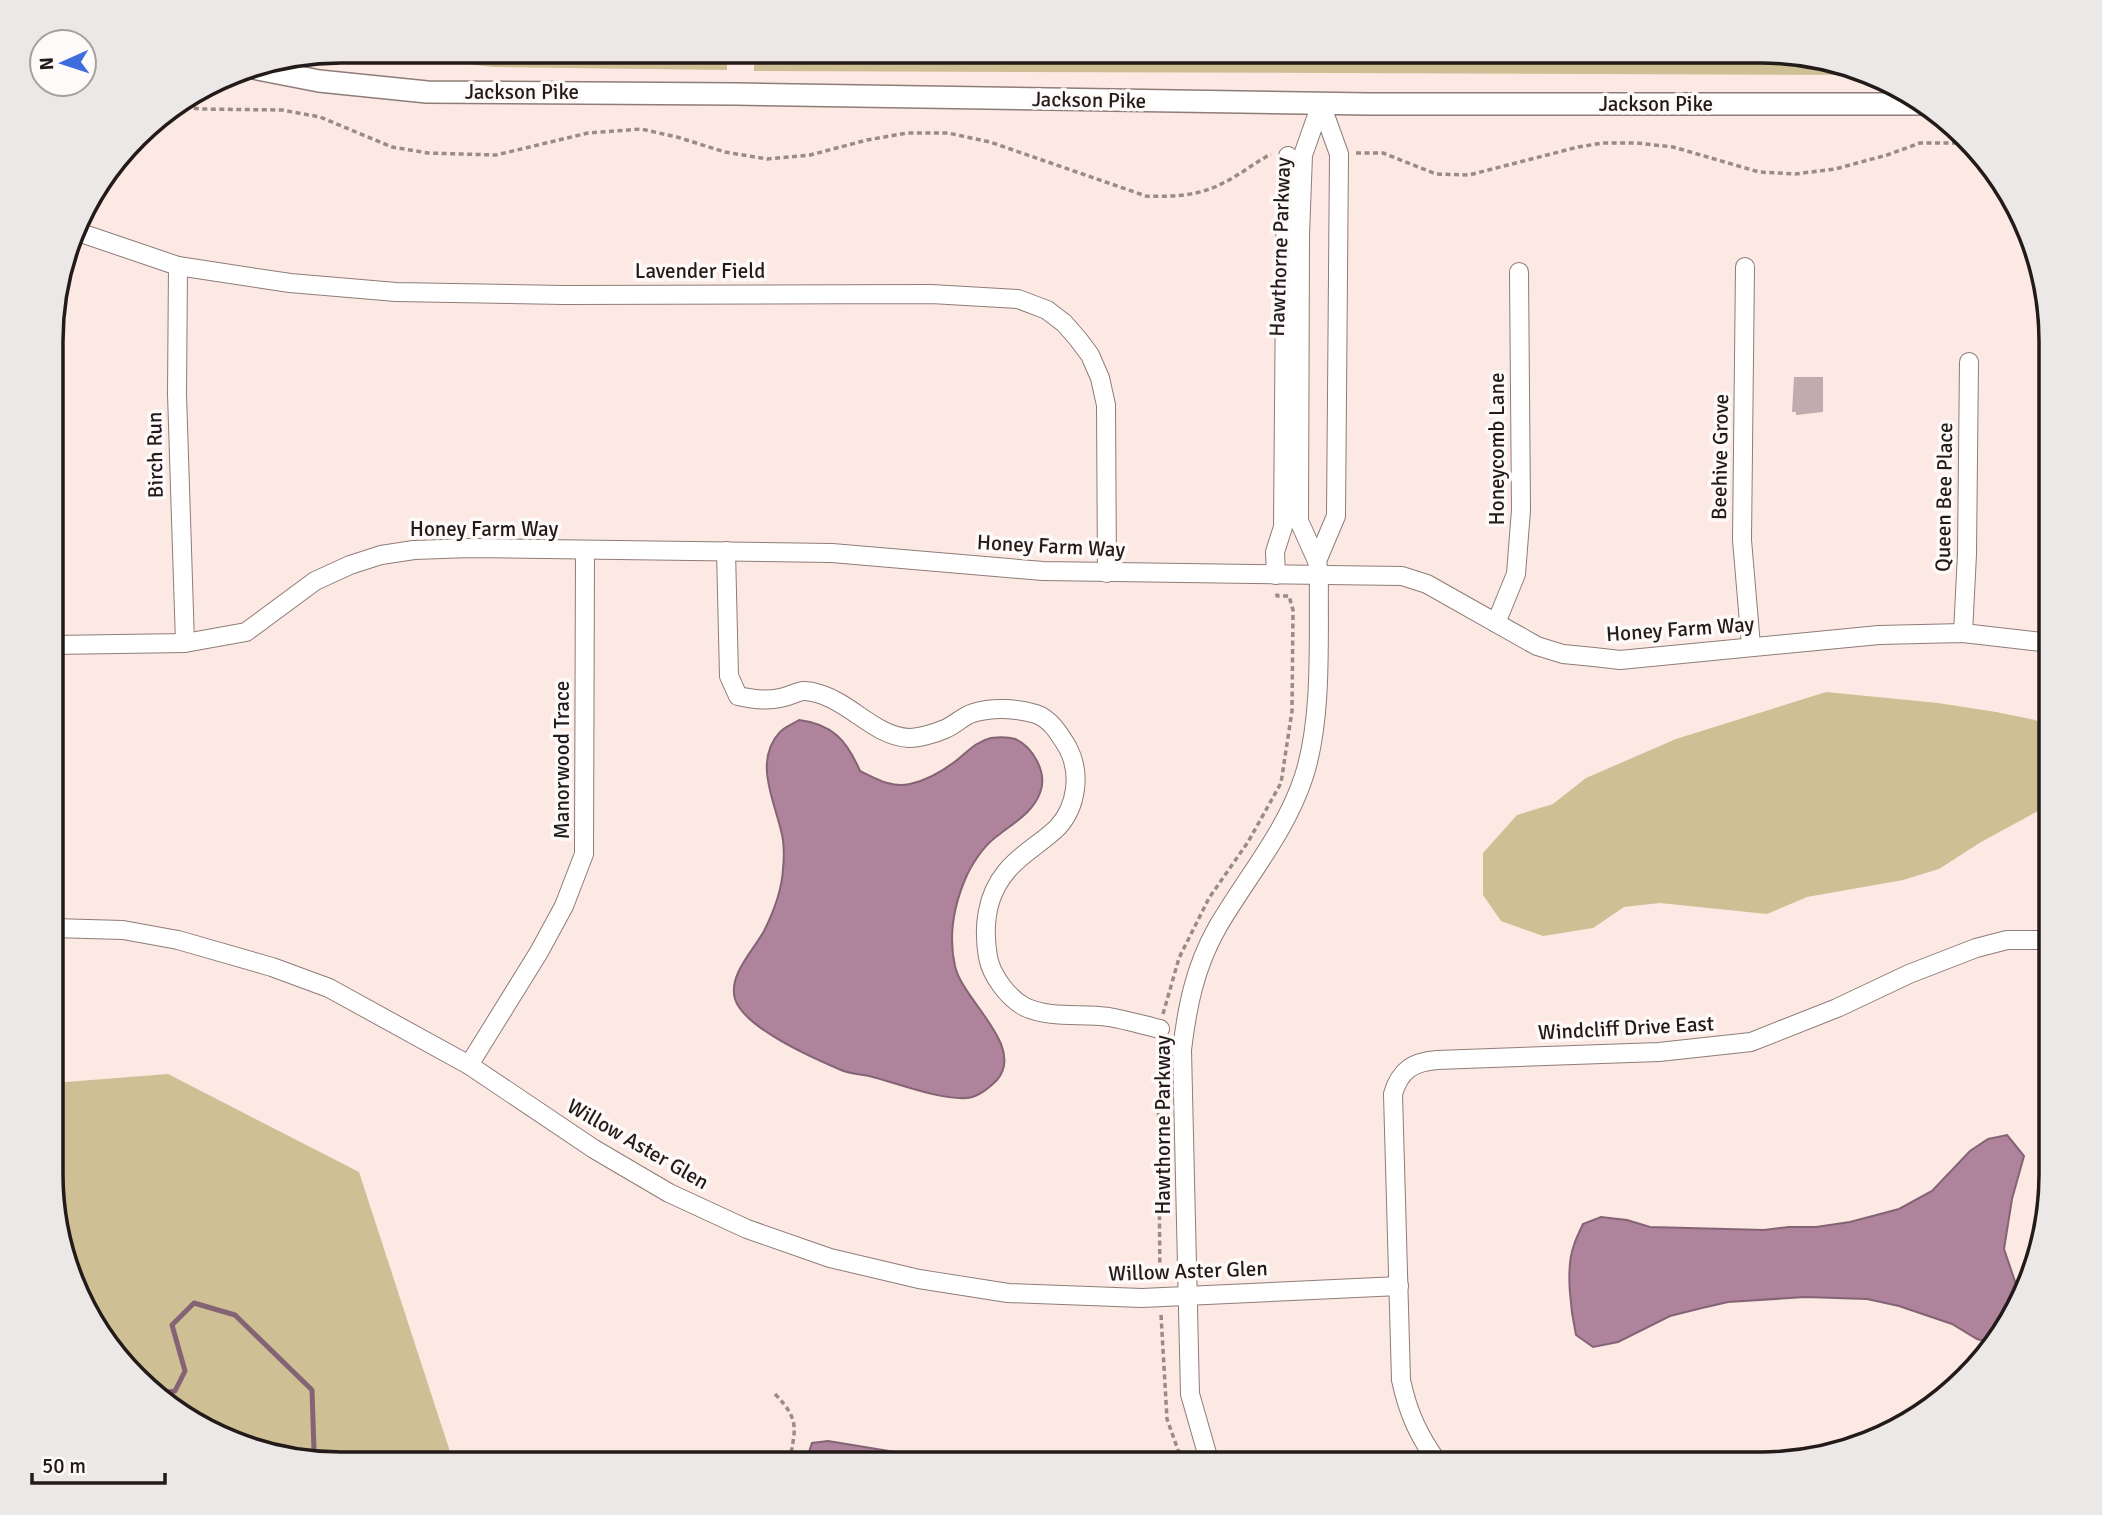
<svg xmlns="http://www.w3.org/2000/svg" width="2102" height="1515" font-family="Signika,sans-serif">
  <rect width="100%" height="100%" fill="#fde9e3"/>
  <g fill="#cebf94">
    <path d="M338,51H727V70L494,67Z"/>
    <path d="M754,51H1780L1876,75L754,71Z"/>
    <path d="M1826,692L1938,703L1996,712L2035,720L2051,730V804L1981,842L1939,869L1903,880L1807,897L1767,914L1660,903L1624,907L1593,928L1543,936L1501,921L1483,895V853L1517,815L1553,804L1586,778L1676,739Z"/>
    <path d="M168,1074L359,1172L454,1464H322L247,1449L164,1404L89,1319L53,1212V1083Z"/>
  </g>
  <g fill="#ae839b" stroke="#846474" stroke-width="2">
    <path d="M799,720C833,724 847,741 860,771C877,779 891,788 910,784C928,780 943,771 957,760C968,751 977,741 991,738C998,737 1009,737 1015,739C1033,747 1048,773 1040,793C1033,812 1015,822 1000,834C985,844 975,859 967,875C954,904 948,935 955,966C962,1000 1026,1046 997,1080C989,1088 979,1097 967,1098C939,1100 897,1083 869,1076C860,1074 850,1074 841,1070C813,1058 744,1028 735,999C728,975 753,951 764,931C773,913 782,889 783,869C784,860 784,849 783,840C778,807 751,763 780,732C784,727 793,724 799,720Z"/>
    <path d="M2007,1135L2024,1156L2012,1199L2004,1249L2020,1296L1995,1344L1977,1339L1952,1324L1899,1306L1867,1299L1805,1297L1728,1302L1702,1308L1670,1316L1618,1342L1593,1347L1576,1335C1571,1312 1565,1268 1574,1245C1576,1238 1580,1231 1583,1224L1601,1217L1627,1220L1650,1227L1764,1230L1789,1227H1816L1850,1222L1899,1209L1932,1191L1970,1151L1988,1139Z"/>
    <path d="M828,1441L968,1464H805L812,1443Z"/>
  </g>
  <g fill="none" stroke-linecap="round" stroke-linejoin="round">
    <path stroke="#846474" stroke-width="5" d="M156,1394L175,1391L185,1371L172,1325L194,1303L235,1315L312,1390L314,1450L318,1463"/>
  </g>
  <path fill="#c0acae" d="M1794,377H1823V412L1796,415V412H1792Z"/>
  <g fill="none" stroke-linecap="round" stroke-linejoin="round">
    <g stroke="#8e7c77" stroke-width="20">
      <g id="minor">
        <path d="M75,231L178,266L290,283L396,292L564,295L931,294L1018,299L1047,310L1064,323L1078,339L1090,355L1100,378L1106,405L1107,573"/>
        <path d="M178,266L177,394L185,643"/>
        <path d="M1745,267L1742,540L1751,646"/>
        <path d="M726,551L729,676L738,696C751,699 767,701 780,698C800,694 797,687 820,694C852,704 875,736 909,738C919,738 936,733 945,729C955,725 963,716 973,713C992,707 1016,708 1036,714C1051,719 1060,735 1068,748C1081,773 1077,806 1058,827C1042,843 1020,854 1006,872C986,896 983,928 988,957C991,975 1008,998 1025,1007C1051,1019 1081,1013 1109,1017C1126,1020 1143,1025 1160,1029"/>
        <path d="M1317,561L1336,516L1339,154L1321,104"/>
        <path d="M1276,575L1275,552L1283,527L1286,170L1288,156"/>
        <path d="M1496,623L1516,574L1521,510L1519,272"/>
        <path d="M1963,633L1967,554L1969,362"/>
        <path d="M53,645L185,643L246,632L315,581L350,565L381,555L414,550L471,548L832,553L1043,571L1402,576L1427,584L1537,646L1563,654L1594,657L1620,660L1879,635L1963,633L2051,643"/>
        <path d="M53,928L123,930L178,940L272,967L329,988L469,1065L594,1149L669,1193L747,1229L830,1258L919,1279L1008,1293L1142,1298L1399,1286"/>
        <path d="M469,1065L539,952L564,906L584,854L585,551"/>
        <path d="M1210,1464L1190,1394L1182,1050C1187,1007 1195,967 1217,928C1246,878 1286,832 1304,776C1323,717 1318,636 1319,574L1317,561L1299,521L1300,235L1303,155L1321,104"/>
        <path d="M1439,1464C1419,1437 1408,1413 1401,1380L1393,1094C1400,1070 1413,1062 1437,1060L1659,1052L1751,1042L1837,1008L1909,974L1976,948L2007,940H2051"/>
      </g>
    </g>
    <g stroke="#8e7c77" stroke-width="24">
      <path id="major" d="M253,68L319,81L427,92L736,94L1369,104H1927"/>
    </g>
    <g stroke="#998b86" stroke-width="3.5" stroke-dasharray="5 3.5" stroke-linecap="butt">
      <path d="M177,106L200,109L282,110L320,117L392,147L428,153L496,155L588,133L641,129L677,137L725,152L767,159L810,155L867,140L907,133H948L990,142L1146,196C1171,197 1200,196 1223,183C1240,175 1254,163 1271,154"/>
      <path d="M1356,153H1383L1436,174L1469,175L1578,147L1603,143H1637L1673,147L1759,172L1795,174L1835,169L1887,155L1920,143H1965"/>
      <path d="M1163,1014L1179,958L1209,898L1248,842L1281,783L1292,711L1293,610L1289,596H1277V592"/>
      <path d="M1158,1045L1160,1283"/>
      <path d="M1161,1315L1167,1419L1183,1464"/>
      <path d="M775,1394C801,1421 795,1429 789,1464"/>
    </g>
    <use href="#minor" stroke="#fff" stroke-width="18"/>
    <use href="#major" stroke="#fff" stroke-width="21"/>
  </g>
  <g text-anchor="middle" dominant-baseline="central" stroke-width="7" stroke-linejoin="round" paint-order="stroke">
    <g font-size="21" fill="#221b19" stroke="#fefaf9">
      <text x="522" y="92">Jackson Pike</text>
      <text transform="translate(1089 100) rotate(1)">Jackson Pike</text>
      <text x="1656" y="104">Jackson Pike</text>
      <text transform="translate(1280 247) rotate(-88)">Hawthorne Parkway</text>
      <text x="700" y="271">Lavender Field</text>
      <text transform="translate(1497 449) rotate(-90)">Honeycomb Lane</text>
      <text transform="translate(155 455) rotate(-91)">Birch Run</text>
      <text transform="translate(1720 457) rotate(-89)">Beehive Grove</text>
      <text transform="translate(1944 497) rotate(-89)">Queen Bee Place</text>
      <text x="484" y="529">Honey Farm Way</text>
      <text transform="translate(1051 546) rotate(3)">Honey Farm Way</text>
      <text transform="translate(1680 629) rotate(-4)">Honey Farm Way</text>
      <text transform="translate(562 760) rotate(-90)">Manorwood Trace</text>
      <text transform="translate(1626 1028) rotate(-3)">Windcliff Drive East</text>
      <text transform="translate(1163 1125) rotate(-90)">Hawthorne Parkway</text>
      <text transform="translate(638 1144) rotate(30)">Willow Aster Glen</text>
      <text transform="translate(1188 1271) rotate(-2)">Willow Aster Glen</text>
    </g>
  </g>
  <path d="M0 0H2102V1515H0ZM341 63H1761A278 278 0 0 1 2039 341V1174A278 278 0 0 1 1761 1452H341A278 278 0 0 1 63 1174V341A278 278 0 0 1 341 63Z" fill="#ece8e7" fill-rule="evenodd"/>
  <path fill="none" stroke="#221b19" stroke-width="3.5" d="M341 63H1761A278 278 0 0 1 2039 341V1174A278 278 0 0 1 1761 1452H341A278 278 0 0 1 63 1174V341A278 278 0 0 1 341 63Z"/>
  <g transform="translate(63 63) rotate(267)"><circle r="33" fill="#fefaf9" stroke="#a6a19f" stroke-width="2"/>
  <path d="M0-5L12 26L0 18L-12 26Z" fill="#3e6dde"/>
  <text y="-10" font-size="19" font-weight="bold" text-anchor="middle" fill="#221b19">N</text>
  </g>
  <path d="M32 1473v10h133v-10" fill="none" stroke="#221b19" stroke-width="3.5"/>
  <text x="42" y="1473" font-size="21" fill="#221b19" stroke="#fefaf9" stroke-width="5" paint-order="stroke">50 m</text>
</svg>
